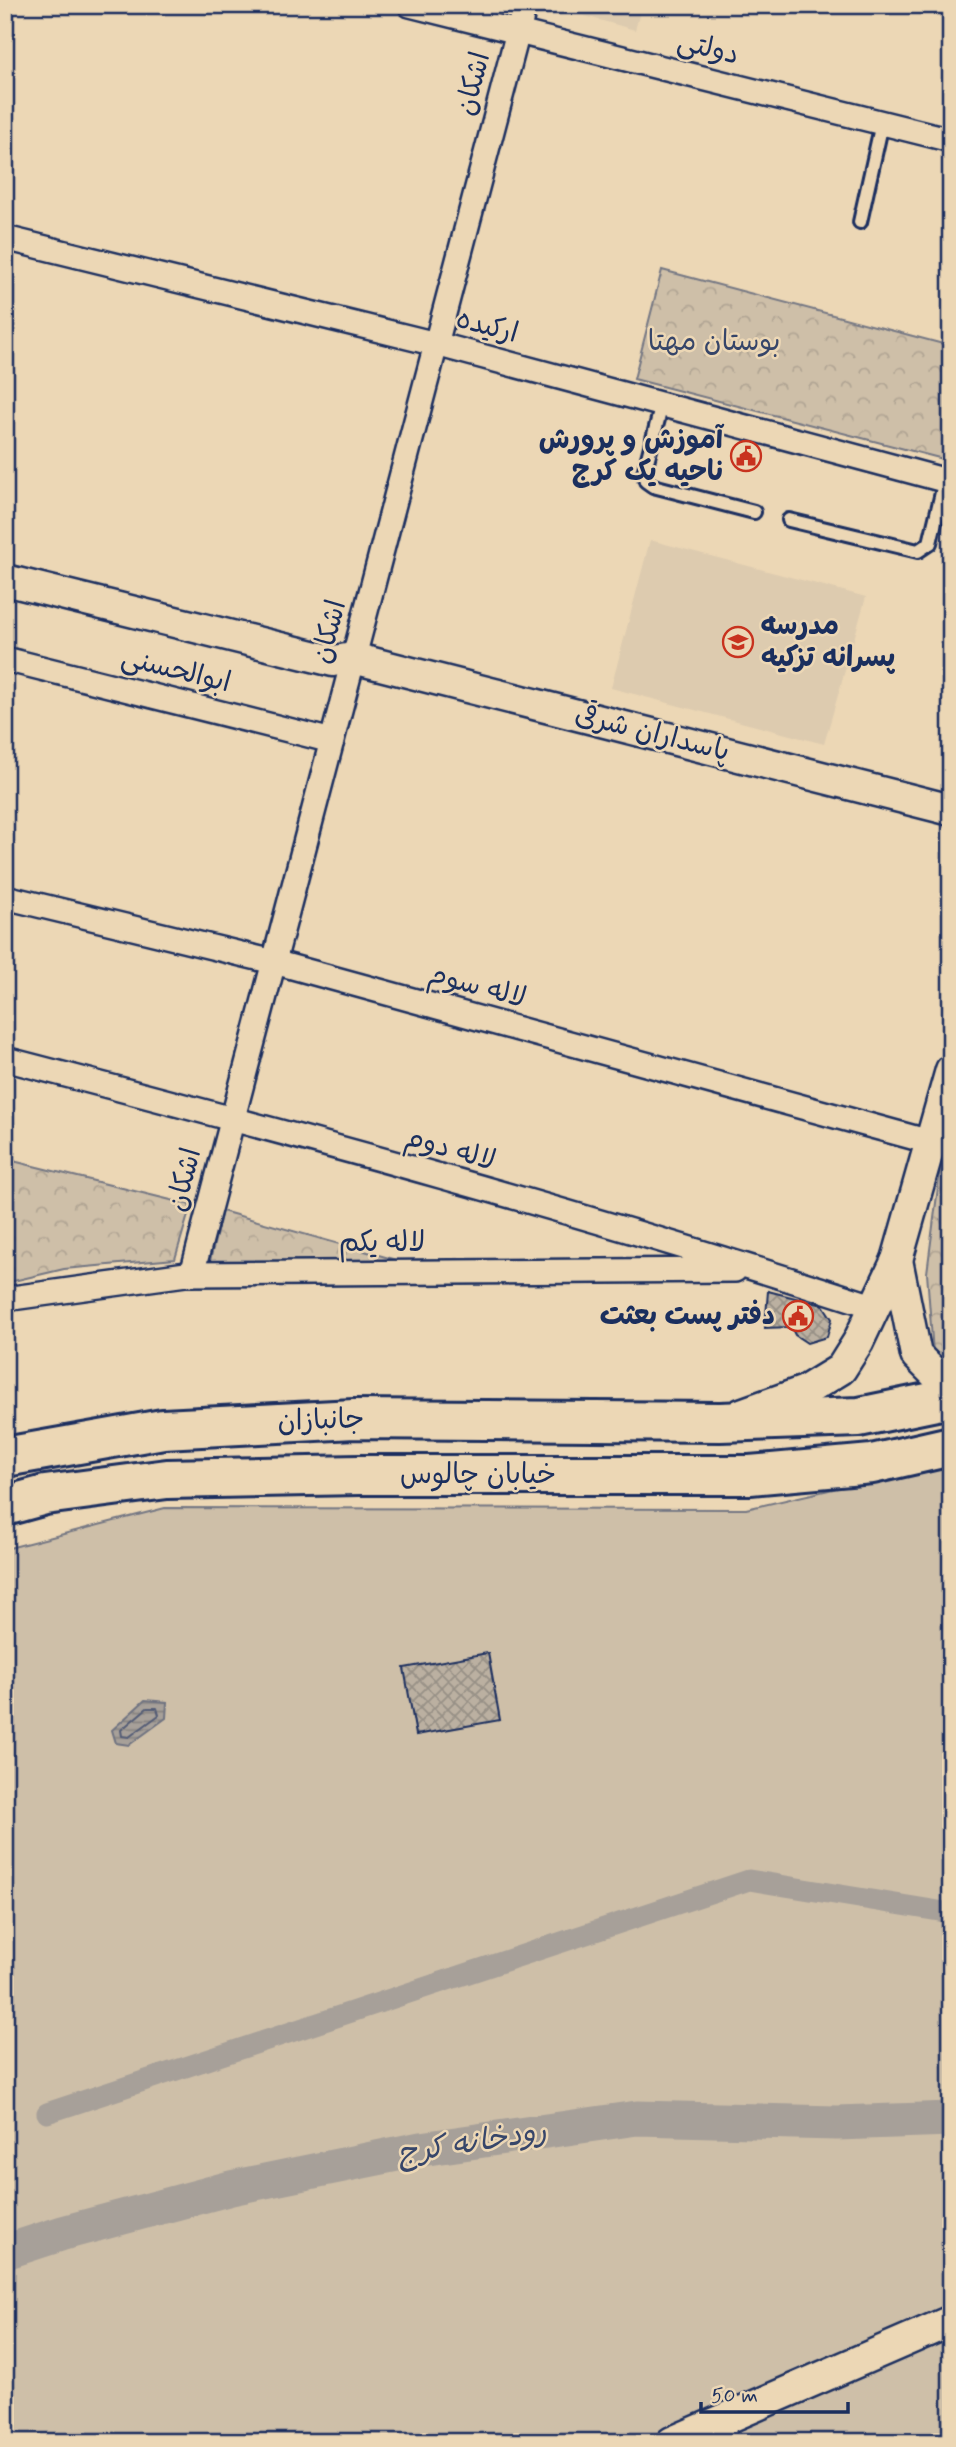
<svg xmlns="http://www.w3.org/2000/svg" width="956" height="2447" font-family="Mynerve,'Playpen Sans Arabic',sans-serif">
  <defs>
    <pattern id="park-crowns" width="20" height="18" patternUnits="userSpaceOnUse" patternTransform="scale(1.75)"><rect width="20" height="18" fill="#cebfa8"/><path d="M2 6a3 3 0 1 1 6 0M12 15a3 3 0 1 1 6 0" fill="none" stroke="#b0a493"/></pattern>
    <pattern id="water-rules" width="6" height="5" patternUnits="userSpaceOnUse" patternTransform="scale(1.75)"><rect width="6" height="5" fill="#a7a099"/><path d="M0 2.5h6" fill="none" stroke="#878380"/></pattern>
    <pattern id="building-cross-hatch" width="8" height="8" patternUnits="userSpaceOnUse" patternTransform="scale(1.75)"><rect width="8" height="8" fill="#bbb0a1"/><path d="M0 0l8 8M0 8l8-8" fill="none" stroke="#979086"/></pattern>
  </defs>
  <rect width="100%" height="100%" fill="#ecd7b5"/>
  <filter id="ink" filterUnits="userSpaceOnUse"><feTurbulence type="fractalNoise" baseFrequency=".0143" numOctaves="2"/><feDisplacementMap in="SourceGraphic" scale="14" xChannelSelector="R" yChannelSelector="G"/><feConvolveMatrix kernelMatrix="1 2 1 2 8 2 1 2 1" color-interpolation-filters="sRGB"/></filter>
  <g filter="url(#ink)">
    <g fill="#ddcbaf">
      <path d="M546,5H642L635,30Z"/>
      <path d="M650,540L866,597L824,744L611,688Z"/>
    </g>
    <g fill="url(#park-crowns)" stroke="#747783" stroke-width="2">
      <path d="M662,270L951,346V445L947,460L634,379Z"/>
      <path d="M951,1121V1365H949L933,1353L927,1273L943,1148Z"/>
      <path d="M5,1159L191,1205L175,1259L64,1269L5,1283Z"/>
      <path d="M222,1211L439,1272L208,1269Z"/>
    </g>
    <path fill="#cebfa8" stroke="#747783" stroke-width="2" d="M951,1462V2442H5V1549L165,1508L746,1509Z"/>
    <path fill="url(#water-rules)" stroke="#6f7381" stroke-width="2" d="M145,1700L167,1702L166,1718L129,1745L116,1743L112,1730Z"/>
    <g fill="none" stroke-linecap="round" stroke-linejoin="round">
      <path stroke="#535c76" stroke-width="2" d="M147,1708H157L159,1715L129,1737L122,1736L121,1730Z"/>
      <path stroke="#a7a099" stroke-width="21" d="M47,2113L749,1880L951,1913"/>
      <path stroke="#a7a099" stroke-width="35" d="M5,2252L63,2233L231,2188L421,2149L637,2118L837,2123L951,2119"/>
    </g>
    <g fill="url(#building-cross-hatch)" stroke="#1b2f5e" stroke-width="2">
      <path d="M768,1291L823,1305L832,1319L827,1337L807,1343L795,1335L791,1327L765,1328Z"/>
      <path d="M488,1653L500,1720L416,1735L404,1668Z"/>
    </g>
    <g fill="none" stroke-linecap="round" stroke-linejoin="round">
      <g stroke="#1b2f5e" stroke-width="18">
        <g id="service">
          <path d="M860,222L882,123"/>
          <path d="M662,404L644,473L646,481L653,486L754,512"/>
          <path d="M789,520L918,551L930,543L945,480"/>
        </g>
      </g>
      <g stroke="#1b2f5e" stroke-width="28">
        <g id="minor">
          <path d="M410,5L951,140"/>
          <path d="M5,238L436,344L951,482"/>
          <path d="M5,659L332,741"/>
          <path d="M5,897L274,962L930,1142"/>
          <path d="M5,1059C297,1135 589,1214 876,1307"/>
          <path d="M192,1274L525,5"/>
          <path d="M5,1299L186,1274L735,1270"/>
          <path d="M714,2423L729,2442"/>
        </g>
      </g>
      <g stroke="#1b2f5e" stroke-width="35">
        <g id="tertiary">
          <path d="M5,580L333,661L353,658L951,810"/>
          <path d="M897,1260L916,1355L951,1390"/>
          <path d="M741,1414L805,1391L841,1369L858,1342L897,1260L951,1070"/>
          <path d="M672,2442L951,2321"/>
        </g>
      </g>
      <g stroke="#1b2f5e" stroke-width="44">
        <g id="trunk">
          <path d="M5,1457L163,1429L354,1419L720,1422L859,1417L951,1398"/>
          <path d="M5,1506L45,1495L167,1479L359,1475H750L872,1464L951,1446"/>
        </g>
      </g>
      <use href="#service" stroke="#ecd7b5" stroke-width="12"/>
      <use href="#minor" stroke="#ecd7b5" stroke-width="23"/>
      <use href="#tertiary" stroke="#ecd7b5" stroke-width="30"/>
      <use href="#trunk" stroke="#ecd7b5" stroke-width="38"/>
    </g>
  </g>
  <defs>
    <g id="civic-ring" transform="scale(1.575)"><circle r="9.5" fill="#ecd7b5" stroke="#c8321e" stroke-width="1.5"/><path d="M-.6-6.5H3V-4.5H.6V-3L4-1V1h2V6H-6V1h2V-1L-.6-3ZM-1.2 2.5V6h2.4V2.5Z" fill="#c8321e"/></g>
    <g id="school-ring" transform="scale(1.575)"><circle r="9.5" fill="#ecd7b5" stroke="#c8321e" stroke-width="1.5"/><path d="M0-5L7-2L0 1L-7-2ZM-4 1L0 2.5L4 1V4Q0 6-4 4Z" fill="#c8321e"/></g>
  </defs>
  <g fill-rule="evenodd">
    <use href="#civic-ring" x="746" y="456"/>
    <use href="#school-ring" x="738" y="642"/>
    <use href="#civic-ring" x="798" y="1316"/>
  </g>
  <g text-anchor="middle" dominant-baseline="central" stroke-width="5" stroke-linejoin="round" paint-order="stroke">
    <g font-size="28" fill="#1b2f5e" stroke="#ecd7b5">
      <text transform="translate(708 49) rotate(14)">دولتی</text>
      <text transform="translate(474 84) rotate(-75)">اشکان</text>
      <text transform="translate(487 327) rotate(15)">ارکیده</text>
      <text transform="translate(330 632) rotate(-75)">اشکان</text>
      <text transform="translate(176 671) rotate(14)">ابوالحسنی</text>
      <text transform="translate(652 734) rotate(14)">پاسداران شرقی</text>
      <text transform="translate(477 987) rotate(15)">لاله سوم</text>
      <text transform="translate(450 1150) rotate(16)">لاله دوم</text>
      <text transform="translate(185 1180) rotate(-75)">اشکان</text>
      <text x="382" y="1243">لاله یکم</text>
      <text transform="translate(321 1421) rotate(-2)">جانبازان</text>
      <text x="478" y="1475">خیابان چالوس</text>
    </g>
    <g font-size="28" fill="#364569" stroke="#ecd7b5">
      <text x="714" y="342">بوستان مهتا</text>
    </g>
    <g font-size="28" font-weight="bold" fill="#1b2f5e" stroke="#ecd7b5" text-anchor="end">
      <text x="723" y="440">آموزش و پرورش<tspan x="723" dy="32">ناحیه یک کرج</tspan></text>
      <text x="761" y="626" text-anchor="start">مدرسه<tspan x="761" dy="32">پسرانه تزکیه</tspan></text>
      <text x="775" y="1316">دفتر پست بعثت</text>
    </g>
    <g font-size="30" font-style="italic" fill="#37466a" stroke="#ecd7b5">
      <text transform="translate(472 2143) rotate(-9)">رودخانه کرج</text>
    </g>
  </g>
  <rect width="956" height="2447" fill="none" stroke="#ecd7b5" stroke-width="28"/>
  <rect x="14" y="14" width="928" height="2419" fill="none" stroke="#1b2f5e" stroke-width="2.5" filter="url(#ink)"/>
  <path d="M701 2402v10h147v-10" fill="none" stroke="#1b2f5e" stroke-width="3.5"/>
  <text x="711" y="2402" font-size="21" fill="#1b2f5e" stroke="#ecd7b5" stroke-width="5" paint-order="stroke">50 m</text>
</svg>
